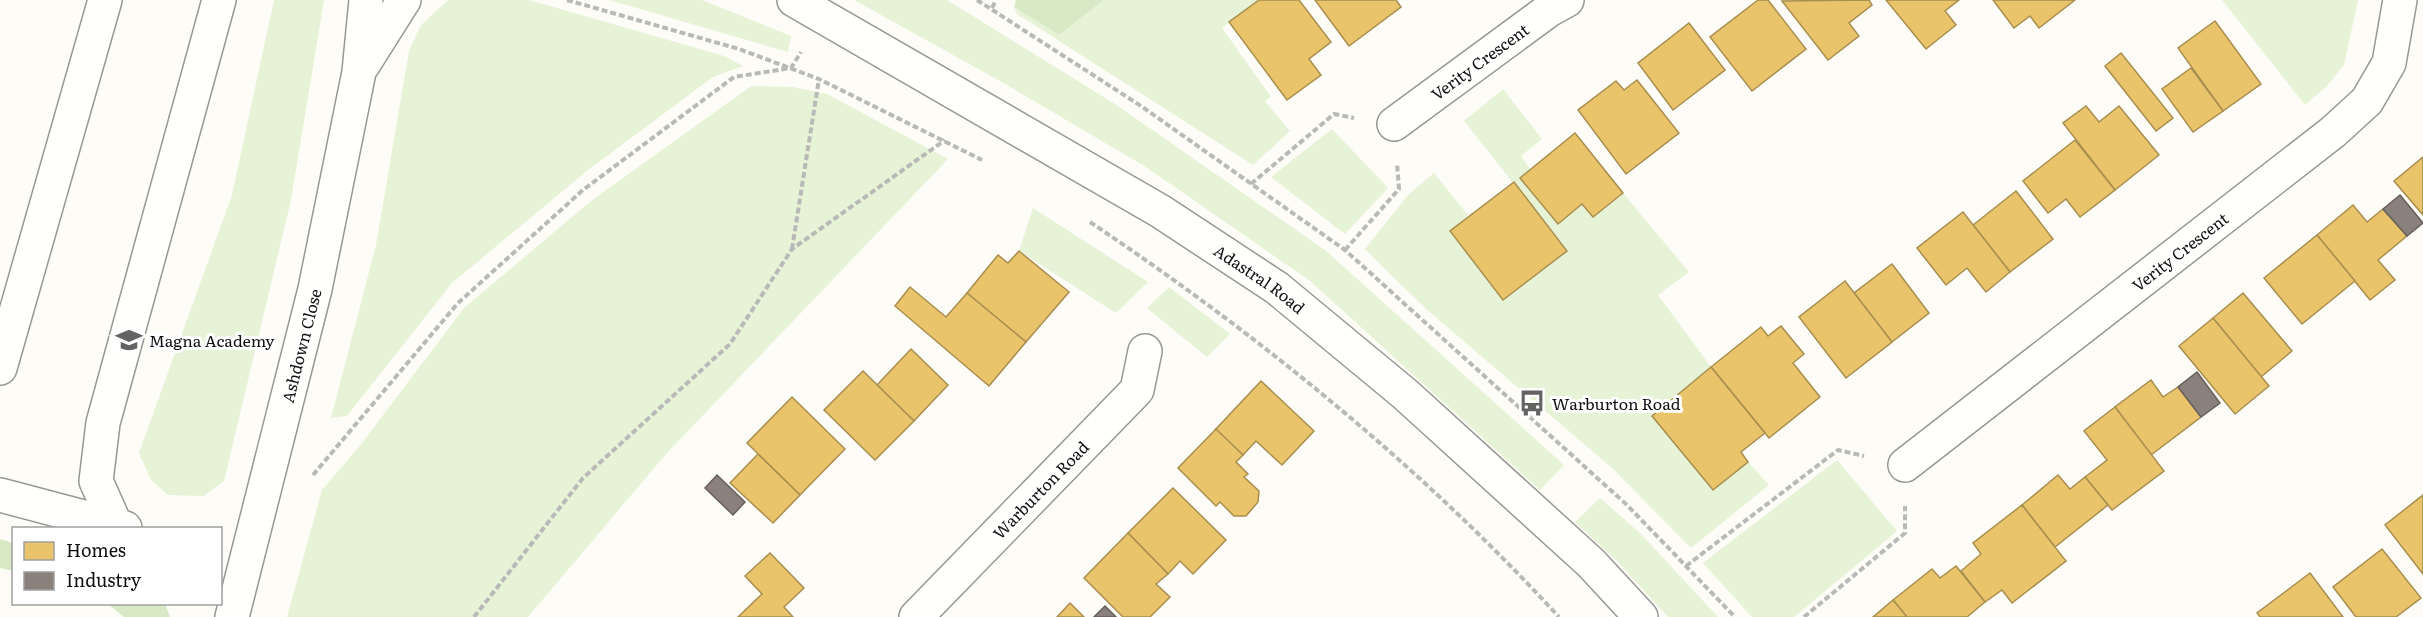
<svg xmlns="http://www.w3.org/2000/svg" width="2423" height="617" font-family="Literata,serif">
  <rect width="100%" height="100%" fill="#fdfcf7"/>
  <g fill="#e7f3d7">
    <path d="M274,0H324L291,200L224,481L204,496L168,495L151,480L139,453L232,195Z"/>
    <path d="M448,0H529L724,56L743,66L713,77L588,170L452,283L347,416L331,418L376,245L409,51L421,25Z"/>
    <path d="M609,0H702L791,36L788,52Z"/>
    <path d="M854,0H947L1115,104L1325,250L1564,465L1540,490L1310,281L1146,167L1000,81Z"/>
    <path d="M1104,0H1259L1222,28L1271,97L1265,101L1290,131L1253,165L1017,14L1014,7L1059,35Z"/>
    <path d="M2222,0H2358L2344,65L2327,86L2305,105Z"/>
    <path d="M751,86L793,87L827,94L948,159L666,454L528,617H287L322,490L362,443L464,308L591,201Z"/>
    <path d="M1503,89L1542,139L1521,156L1530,169L1520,178L1558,224L1582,204L1593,217L1623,193L1689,272L1658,295L1711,367L1653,416L1713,490L1748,462L1769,485L1691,548L1612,468L1426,309L1365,249L1408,195L1434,173L1468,215L1450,231L1503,300L1567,251L1464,121Z"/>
    <path d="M1332,129L1388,188L1345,234L1271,177Z"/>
    <path d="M1033,208L1148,282L1116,313L1019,251Z"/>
    <path d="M1169,287L1230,334L1207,357L1147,308Z"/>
    <path d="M1837,460L1897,531L1794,617H1752L1703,563Z"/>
    <path d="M1600,498L1641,534L1718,617H1668L1617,561L1575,522Z"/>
  </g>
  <g fill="#d8eac5">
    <path d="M1016,0H1104L1059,35L1014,7Z"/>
    <path d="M0,539L13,543V571L0,568Z"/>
    <path d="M108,604H165L170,617H124Z"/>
  </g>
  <g fill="#e9c46a" stroke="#a88e4f" stroke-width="1.5">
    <path d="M1259,0H1299L1331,42L1309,59L1321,75L1287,100L1229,22Z"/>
    <path d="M1315,0H1396L1401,7L1349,46Z"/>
    <path d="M1758,0H1768L1806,49L1752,91L1710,37Z"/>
    <path d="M1869,0L1872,5L1849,23L1859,36L1828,60L1782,1Z"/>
    <path d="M1886,0H1959L1945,11L1956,25L1926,49Z"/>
    <path d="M1993,0H2075L2039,28L2030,16L2014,28Z"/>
    <path d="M2215,21L2261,84L2223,111L2178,48Z"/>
    <path d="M1689,23L1725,70L1673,110L1638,63Z"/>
    <path d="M2121,53L2173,118L2156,131L2105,66Z"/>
    <path d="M2191,68L2223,111L2193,132L2162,89Z"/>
    <path d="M1637,80L1679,133L1626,174L1578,110L1616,81L1624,90Z"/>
    <path d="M2086,106L2099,122L2119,106L2159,155L2115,190L2063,123Z"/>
    <path d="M1575,133L1623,193L1593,217L1582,204L1558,224L1520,178Z"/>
    <path d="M2075,140L2115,190L2080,217L2066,199L2048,213L2023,181Z"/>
    <path d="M2423,157V215L2394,181Z"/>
    <path d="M1514,182L1567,251L1503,300L1450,231Z"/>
    <path d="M2016,191L2053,239L2010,272L1973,225Z"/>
    <path d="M2353,205L2367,222L2383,209L2407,236L2378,260L2395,280L2370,300L2317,235Z"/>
    <path d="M1963,212L2010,272L1986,292L1967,268L1946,285L1917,248Z"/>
    <path d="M2317,235L2355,281L2302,324L2264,278Z"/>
    <path d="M1019,251L1069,292L1026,342L967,293L998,255L1008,263Z"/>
    <path d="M1892,264L1929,313L1892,342L1854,293Z"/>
    <path d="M1845,281L1892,342L1846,378L1799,317Z"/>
    <path d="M910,287L946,317L967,293L1026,342L989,386L895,306Z"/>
    <path d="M2243,293L2292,351L2261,377L2213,318Z"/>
    <path d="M2213,318L2269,386L2235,414L2179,346Z"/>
    <path d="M1781,326L1804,354L1793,363L1820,397L1769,438L1711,367L1761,327L1768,336Z"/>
    <path d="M911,349L948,385L914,421L877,385Z"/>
    <path d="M1711,367L1765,433L1741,452L1748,462L1713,490L1652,416Z"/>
    <path d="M863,371L914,421L875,460L824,410Z"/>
    <path d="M2151,380L2163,397L2178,387L2201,417L2151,455L2115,407Z"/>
    <path d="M1261,381L1314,431L1282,465L1256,441L1243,455L1215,430Z"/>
    <path d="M792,397L845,449L800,495L747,443Z"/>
    <path d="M2115,407L2164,471L2112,510L2085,477L2107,460L2084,431Z"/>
    <path d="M1216,429L1243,455L1236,462L1248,474L1244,477L1259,491L1258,502L1246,516H1234L1220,502L1216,506L1178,468Z"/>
    <path d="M758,454L800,495L773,523L730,483Z"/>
    <path d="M2058,475L2070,489L2085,477L2108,505L2055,547L2022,505Z"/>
    <path d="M1173,488L1226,540L1193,574L1180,561L1168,574L1128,533Z"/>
    <path d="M2423,495V574L2385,525Z"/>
    <path d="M2022,505L2066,561L2012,603L2002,590L1985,602L1961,571L1981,554L1973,543Z"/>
    <path d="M1128,533L1168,574L1156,584L1170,597L1150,617H1123L1084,578Z"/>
    <path d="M2382,549L2421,598L2396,617H2356L2333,587Z"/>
    <path d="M770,553L804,588L784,607L793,617H738L762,594L745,576Z"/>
    <path d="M1956,566L1985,602L1967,617H1907L1893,600L1932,569L1940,578Z"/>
    <path d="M2310,573L2343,617H2260L2257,613Z"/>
    <path d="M1893,600L1907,617H1873Z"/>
    <path d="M1070,603L1084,617H1057Z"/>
  </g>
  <g fill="#8a817c" stroke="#665f5c" stroke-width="1.5">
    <path d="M2400,195L2423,223L2407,236L2383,209Z"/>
    <path d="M2197,372L2220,403L2201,417L2178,387Z"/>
    <path d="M717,475L745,502L733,515L705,488Z"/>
    <path d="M1105,606L1116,617H1094Z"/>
  </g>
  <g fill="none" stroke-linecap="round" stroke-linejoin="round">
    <g stroke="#979795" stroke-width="36">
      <g id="minor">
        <path id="s1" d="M794,0L1160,211L1277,288L1405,394L1591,563L1641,617"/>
        <path d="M363,65L404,0"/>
        <path id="s2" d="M1394,124L1549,10L1567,0"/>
        <path d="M0,368L105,0"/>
        <path id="s3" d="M1905,465L2333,132L2367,101L2389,63L2400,0"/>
        <path d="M0,495L125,528"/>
        <path d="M116,526L96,481L103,423L219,0"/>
        <path id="s4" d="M232,617L315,289L359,72L366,0"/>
        <path id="s5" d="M916,617L1137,390L1145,351"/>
      </g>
    </g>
    <g stroke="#b9b9b8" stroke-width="4" stroke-dasharray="6 3" stroke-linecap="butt">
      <path d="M567,0L739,49L819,79L982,160"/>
      <path d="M977,0L1141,106L1345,250L1627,505L1735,617"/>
      <path d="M992,8L996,0"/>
      <path d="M1251,184L1334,114L1354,118"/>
      <path d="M1090,222C1260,336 1420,466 1559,617"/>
      <path d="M792,249L819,79"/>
      <path d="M1345,250L1399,189L1397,163"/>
      <path d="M313,475L458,303L583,190L734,77L791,68L801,52"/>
      <path d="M1686,566L1838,450L1864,456"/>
      <path d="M474,617L583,478L730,344L792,249L945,140"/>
      <path d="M1804,617L1905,533V506"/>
    </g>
    <use href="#minor" stroke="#fffffe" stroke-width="33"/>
  </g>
  <defs>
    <g id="school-bare" transform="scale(2.07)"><path d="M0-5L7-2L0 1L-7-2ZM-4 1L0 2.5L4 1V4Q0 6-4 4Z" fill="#646362" stroke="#fff" stroke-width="2.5" paint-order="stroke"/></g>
    <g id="bus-bare" transform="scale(2.07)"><path d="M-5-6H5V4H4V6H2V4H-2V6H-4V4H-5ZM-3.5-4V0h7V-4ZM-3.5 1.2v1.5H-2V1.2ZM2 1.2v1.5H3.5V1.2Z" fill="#646362" stroke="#fff" stroke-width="2.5" paint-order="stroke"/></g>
  </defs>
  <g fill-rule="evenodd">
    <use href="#school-bare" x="129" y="340"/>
    <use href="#bus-bare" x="1532" y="403"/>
  </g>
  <g text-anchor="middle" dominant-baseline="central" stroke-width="6" stroke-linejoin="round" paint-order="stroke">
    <g font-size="16" fill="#111" stroke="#fff">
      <text stroke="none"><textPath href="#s2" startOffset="106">Verity Crescent</textPath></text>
      <text stroke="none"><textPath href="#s3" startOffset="348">Verity Crescent</textPath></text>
      <text stroke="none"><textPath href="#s1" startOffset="543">Adastral Road</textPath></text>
      <text stroke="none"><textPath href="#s4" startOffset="280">Ashdown Close</textPath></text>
      <text stroke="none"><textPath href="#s5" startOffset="178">Warburton Road</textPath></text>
    </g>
    <g font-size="16" fill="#111" stroke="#fff" text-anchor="start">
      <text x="149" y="340">Magna Academy</text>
      <text x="1552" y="403">Warburton Road</text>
    </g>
  </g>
  <rect x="12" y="527" width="210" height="78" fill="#ffffff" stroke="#a0a0a0" stroke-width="1.5"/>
  <rect x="24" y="542" width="30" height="18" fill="#e9c46a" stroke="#a0a0a0" stroke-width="1.5"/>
  <text x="66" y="557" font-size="18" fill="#111111">Homes</text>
  <rect x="24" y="572" width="30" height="18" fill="#8a817c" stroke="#a0a0a0" stroke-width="1.5"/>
  <text x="66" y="587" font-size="18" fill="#111111">Industry</text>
</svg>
